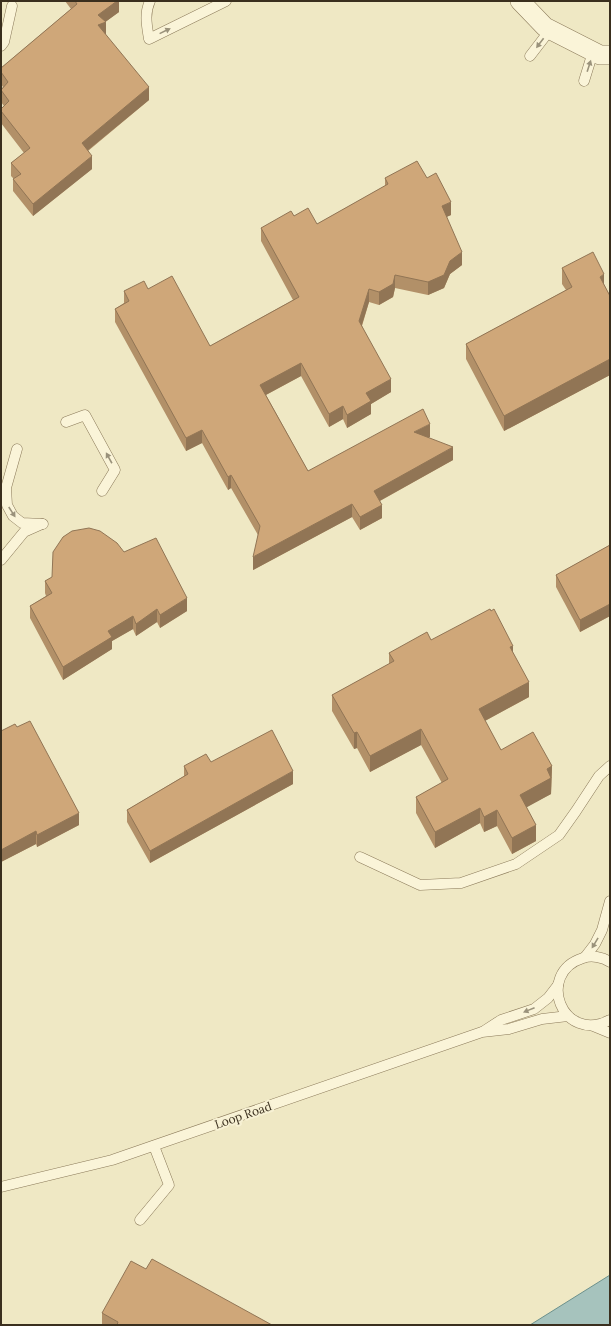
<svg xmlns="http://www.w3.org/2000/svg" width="611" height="1326" font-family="Lora,serif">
  <rect width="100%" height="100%" fill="#efe8c4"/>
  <path fill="#a6c3bd" stroke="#6c918c" d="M610,1275V1325H530Z"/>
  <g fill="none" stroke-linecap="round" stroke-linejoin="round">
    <g stroke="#8b7a5a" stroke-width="11">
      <g id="lane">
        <path d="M150,1C144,14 147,26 149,39L226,1"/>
        <path d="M1,46L4,42L12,6"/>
        <path d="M530,56L550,30"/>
        <path d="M584,81L593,52"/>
        <path d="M66,422L85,415L115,470L102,491"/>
        <path d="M17,449L6,488L7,505L13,516L22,523L43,524"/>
        <path d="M1,560L24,532L42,524"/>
        <path d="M360,857L420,885L461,883L516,864L559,835L576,811L599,776L610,766"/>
        <path d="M585,957L595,944L602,930L610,901"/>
        <path d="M610,962C603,957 591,955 583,958C535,973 562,1045 610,1020"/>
        <path d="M593,1026L610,1033"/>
        <path d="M484,1031L501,1020L534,1009L548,998L558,985"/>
        <path d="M1,1187L112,1160L482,1032L509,1029L542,1019L568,1016"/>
        <path d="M140,1220L169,1185L154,1146"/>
      </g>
    </g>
    <g stroke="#8b7a5a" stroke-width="20">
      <path id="street" d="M520,1L545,27L600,55H610"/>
    </g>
    <use href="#lane" stroke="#faf4d8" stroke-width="10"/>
    <use href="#street" stroke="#faf4d8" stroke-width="19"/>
  </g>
  <g fill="#b29068">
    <path d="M65,1H119V12L105,22V35L149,100L88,151L92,169L33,216L13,191V179H14L11,176V163L24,153L1,123V109L4,106L1,102V90L3,87L1,84V68L71,9Z"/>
    <path d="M385,178H427L451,215L446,217L462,265L450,274L444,288L428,295L395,288L393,297L379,305L369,302L362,326L391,392L371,404V414L347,428L343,419L329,427L301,376L266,395L308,471L430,437L428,438L453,460L380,501L382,518L360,530L352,517L253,570L258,535L231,488L228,490L202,443L186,451L115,322V309L124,303V291L148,289L210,346L293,300L261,241V228L294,216L317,224L385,186Z"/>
    <path d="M562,268L604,285L610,296V375L504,431L466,359V344L566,290L562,284Z"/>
    <path d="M610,545V616L580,632L556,587V575Z"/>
    <path d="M124,552L187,611L160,628L157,622L136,636L133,629L112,641V649L63,680L30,618V606L46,596L45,593V581Z"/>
    <path d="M431,640L513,653L529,697L485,721L501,750L552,766L551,794L526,807L536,841L512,854L497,826L484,832L480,823L435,848L416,813V797L442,783L421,745L370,772L357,748L354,749L332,711V695L389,664V653Z"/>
    <path d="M1,731L79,825L37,847L36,844L1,862Z"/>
    <path d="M184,766L293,784L150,863L127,822V810L184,776Z"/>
    <path d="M146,1269L272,1325H102V1313Z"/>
  </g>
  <g fill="#917555">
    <path d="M117,1H119V12L104,23L106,22V34L98,38V15Z"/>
    <path d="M149,87V100L82,155V143Z"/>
    <path d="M92,156V169L33,216V204Z"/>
    <path d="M451,202V215L442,219V206Z"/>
    <path d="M462,252V265L450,274L444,288L428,295V282L450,261Z"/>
    <path d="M604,274V290L600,277Z"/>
    <path d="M395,275V288L393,297L379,305V292Z"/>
    <path d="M369,289V302L359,334V321Z"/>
    <path d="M610,359V375L504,431V416Z"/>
    <path d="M301,363V376L260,398V385Z"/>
    <path d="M391,379V392L371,404V414L347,428V415L366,393Z"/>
    <path d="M343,406V419L329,427V414Z"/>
    <path d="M430,424V437L414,445V432Z"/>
    <path d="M202,430V443L186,451V438Z"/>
    <path d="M453,447V460L374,504V491Z"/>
    <path d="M231,475V488L228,490V477Z"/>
    <path d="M352,504V517L253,570V557Z"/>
    <path d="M382,505V518L360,530V517Z"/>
    <path d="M187,598V611L160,628V615Z"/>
    <path d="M610,604V616L580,632V620Z"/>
    <path d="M157,609V622L136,636V624Z"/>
    <path d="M133,616V629L112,641V649L63,680V667L108,631Z"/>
    <path d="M513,646V662L510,647Z"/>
    <path d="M529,682V697L479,724V709Z"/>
    <path d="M421,729V745L370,772V756Z"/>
    <path d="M357,732V748L354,749V733Z"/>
    <path d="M552,766L551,794L520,811V795L547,769Z"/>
    <path d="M293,771V784L150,863V851Z"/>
    <path d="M480,808V823L435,848V832Z"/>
    <path d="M497,810V826L484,832V817Z"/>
    <path d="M79,813V825L37,847V835Z"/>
    <path d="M536,825V841L512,854V838Z"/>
    <path d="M36,831V844L1,862V850Z"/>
  </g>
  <g fill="#cfa779" stroke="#917555">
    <path d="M75,1H117L98,15L106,22L98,25L149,87L82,143L92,156L33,204L13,179L21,174L11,163L30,148L1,111V109L9,101L1,90L8,82L1,72V68L77,4Z"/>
    <path d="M417,161L427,178L436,173L451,202L442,206L462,252L450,261L444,275L428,282L395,275L393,284L379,292L369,289L359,321L391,379L366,393L371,401L347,415L343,406L329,414L301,363L260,385L308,471L423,409L430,424L414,432L453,447L374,491L382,505L360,517L352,504L253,557L260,526L231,475L228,477L202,430L186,438L115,309L129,301L124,291L144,281L148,289L172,276L210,346L299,297L261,228L291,211L294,216L308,208L317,224L388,184L385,178Z"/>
    <path d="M593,252L604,274L600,277L610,296V359L504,416L466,344L572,287L562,268Z"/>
    <path d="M89,528L100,531L117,543L124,552L156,538L187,598L160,615L157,609L136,624L133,616L108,631L112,637L63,667L30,606L52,593L45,581L52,577L53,552L63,537L72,531Z"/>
    <path d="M610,545V604L580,620L556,575Z"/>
    <path d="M490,609L491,611L494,609L513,646L510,647L529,682L479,709L501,750L533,732L552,766L547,769L551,778L520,795L536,825L512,838L497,810L484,817L480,808L435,832L416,797L448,779L421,729L370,756L357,732L354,733L332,695L394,661L389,653L427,632L431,640Z"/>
    <path d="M30,721L79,813L37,835L36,831L1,850V731L15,724L17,727Z"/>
    <path d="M272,730L293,771L150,851L127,810L188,774L184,766L206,754L211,762Z"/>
    <path d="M152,1259L272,1325H117L118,1322L102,1313L131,1261L146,1269Z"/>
  </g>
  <defs><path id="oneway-solid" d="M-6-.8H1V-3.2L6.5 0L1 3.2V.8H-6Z"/></defs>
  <g fill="#9a927b">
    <use href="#oneway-solid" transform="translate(165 31) rotate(-26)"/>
    <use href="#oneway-solid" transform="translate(540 43) rotate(127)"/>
    <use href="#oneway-solid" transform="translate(589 66) rotate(-72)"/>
    <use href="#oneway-solid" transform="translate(109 458) rotate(-119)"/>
    <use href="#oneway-solid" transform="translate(12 512) rotate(57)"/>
    <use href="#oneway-solid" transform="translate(595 943) rotate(121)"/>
    <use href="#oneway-solid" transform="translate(529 1010) rotate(158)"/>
  </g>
  <g text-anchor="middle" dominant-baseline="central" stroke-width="4" stroke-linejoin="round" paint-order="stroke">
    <g font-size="12" fill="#3a2f1e" stroke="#f7f1d4">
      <text transform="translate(243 1115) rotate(-19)">Loop Road</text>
    </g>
  </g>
  <rect width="611" height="1326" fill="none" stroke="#3a2f1e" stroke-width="4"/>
</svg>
